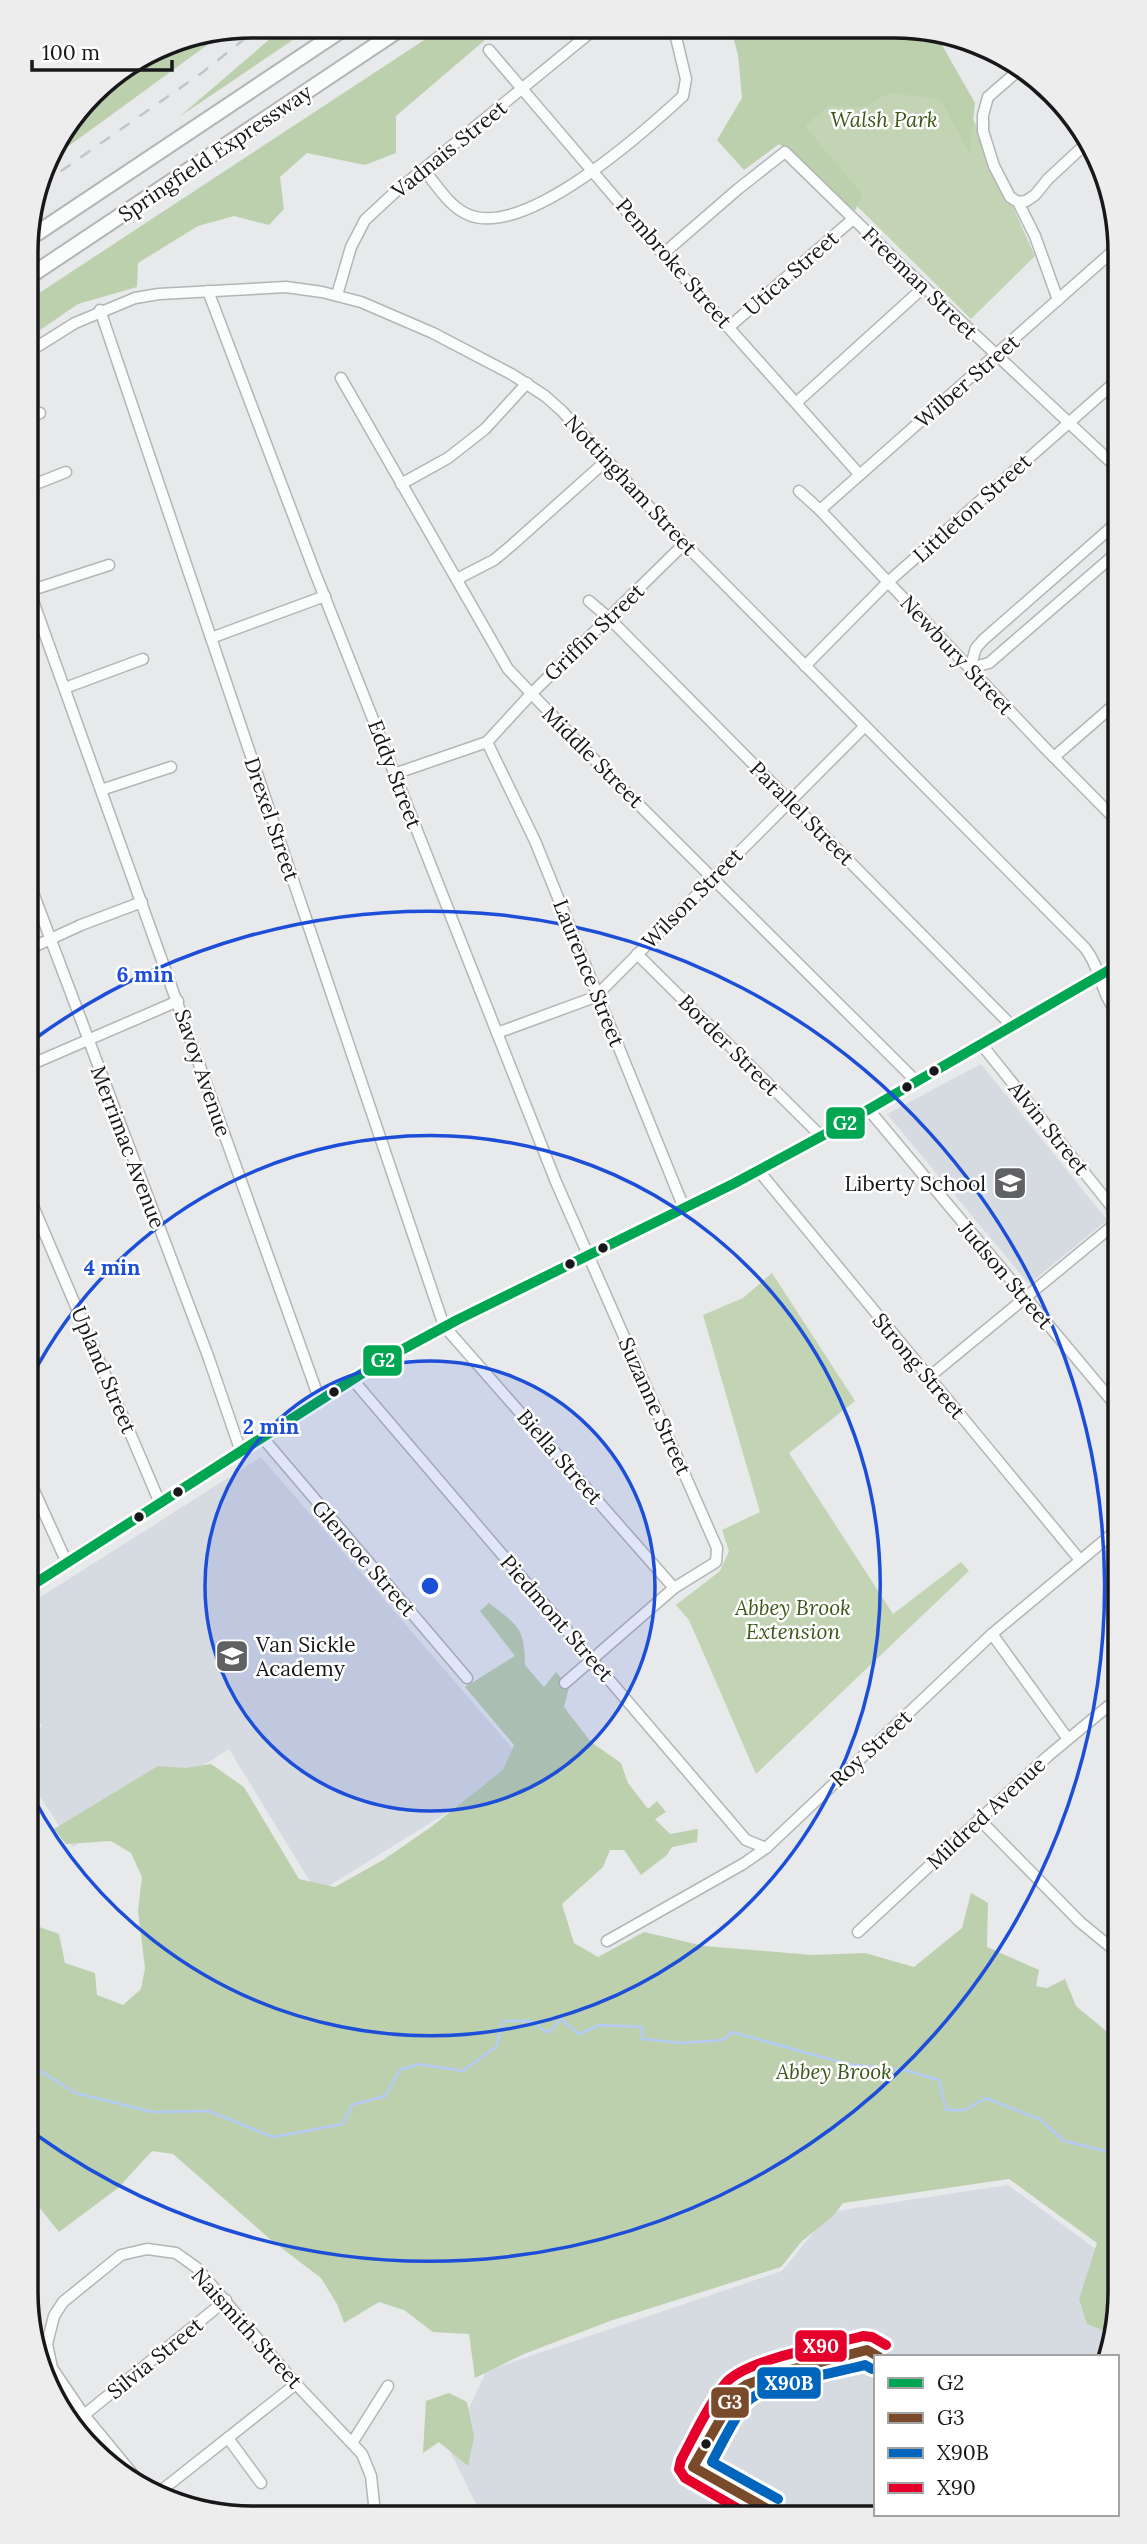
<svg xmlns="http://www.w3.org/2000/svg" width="1147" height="2544" font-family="Lora,serif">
  <rect width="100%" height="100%" fill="#e7e9eb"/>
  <g fill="#d6dae1">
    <path d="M981,1064L1107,1220L1029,1284L887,1114Z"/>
    <path d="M261,1457L526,1764L317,1893L229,1749L73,1847L32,1784V1734L42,1726L32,1709L31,1603Z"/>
    <path d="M1008,2185L1096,2249L1114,2332L1109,2357H876V2510L480,2512L450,2451L486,2371L782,2271L830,2212Z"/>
  </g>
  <g fill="#c2d4b4">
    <path d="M933,30L1035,256L971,319L749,99Z"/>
    <path d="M772,1273L855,1401L789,1453L893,1614L961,1562L969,1571L756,1774L689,1620L676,1605L720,1571L729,1551L722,1530L760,1512L703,1315L743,1298Z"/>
  </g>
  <g fill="#bdd0ae">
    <path d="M285,26L312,27L179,117Z"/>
    <path d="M444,27L499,28L396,116V153L365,165L307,153L280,177L284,209L269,225L234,216L198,226L138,263L137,287L78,304L27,339V301Z"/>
    <path d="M731,29L938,31L955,39L942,45L975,103L970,154L940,99L889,93L865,107L829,106L805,126L862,194L855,211L779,144L744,170L717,140L742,98L738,55Z"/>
    <path d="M225,32L55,156L47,161L49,153L103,83L166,43Z"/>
    <path d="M489,1603C517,1625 525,1627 525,1665L544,1687L556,1672L569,1687L564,1707L591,1742L621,1763L628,1783L648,1809L657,1801L666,1812L655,1819L670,1834L698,1829L697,1842L672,1847L667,1855L641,1875L624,1850H610L603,1867L562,1904L574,1943L598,1957L644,1932L704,1946L812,1955L865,1953L914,1967L962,1928L971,1893L988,1903L987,1947L1039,1970L1036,1986L1047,1988L1065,1979L1076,2006L1111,2035L1119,2027L1120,2307L1114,2335L1087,2324L1079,2299L1097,2243L1009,2179L843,2203L832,2217L802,2241L781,2267L610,2321L524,2354L475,2378L469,2334L433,2332L404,2310L379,2302L344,2323L337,2304L321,2278L271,2240L173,2154L152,2151L118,2188L59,2232L34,2201L33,1928L34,1925L59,1934L65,1963L95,1973L97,1995L123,2005L141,1989L145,1968L138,1911L142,1877L131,1853L111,1841L66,1844L54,1829L158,1766L185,1768L211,1764L244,1787L299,1879L335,1887L383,1860L431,1827L503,1770L514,1745L465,1687L515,1656L480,1611Z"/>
    <path d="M449,2393L467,2402L474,2437L468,2466L439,2442L423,2453L426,2401Z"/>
  </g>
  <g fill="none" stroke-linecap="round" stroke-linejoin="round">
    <path stroke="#b4cbf6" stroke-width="2.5" d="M33,2066L75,2093L153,2112L209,2111L273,2137L343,2124L352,2105L385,2096L400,2070L419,2064L463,2071L496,2047L503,2021H531L548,2033L561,2019L579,2034L600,2025L642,2027V2039L682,2043L723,2040L732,2032L847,2064L905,2070L939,2080L946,2110H965L986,2098L1041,2120L1064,2141L1109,2152L1120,2138"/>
    <g stroke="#b4b5b6" stroke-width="13">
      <g id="minor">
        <path d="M489,50L663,254L859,474"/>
        <path d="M1019,70L988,97L983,115V131L994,166L1010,197L1018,202L1035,236L1058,300"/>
        <path d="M424,170C437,185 449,207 469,215C526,238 643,133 683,96L686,79L674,29"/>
        <path d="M1018,202L1026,201L1035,195L1048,179L1089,141"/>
        <path d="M663,254L738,189L785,152L905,269L1114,465"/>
        <path d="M208,291L314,570L556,1182L717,1548L716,1562L674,1588L565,1683"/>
        <path d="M337,295L351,247L365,220L393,194L596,28"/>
        <path d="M100,310L444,1326L674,1588"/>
        <path d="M729,327L853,219"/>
        <path d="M27,353L75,323L135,298L159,294L286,287L322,292L361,302L433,333L513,375L545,396L562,411L665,524L1085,948C1101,968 1100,992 1116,1011"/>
        <path d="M341,378L508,669L611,777L917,1082"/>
        <path d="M797,402L924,287"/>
        <path d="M27,418L40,413"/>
        <path d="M401,484L448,458L485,429L527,383"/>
        <path d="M28,487L66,472"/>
        <path d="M799,491L820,510L1044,747L1115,819"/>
        <path d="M820,510L1113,251"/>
        <path d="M457,579L494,560L512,545L607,460"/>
        <path d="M28,587L320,1401"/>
        <path d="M29,591L109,565"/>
        <path d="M589,601L609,618L1013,1027"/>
        <path d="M211,638L325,596"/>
        <path d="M805,666L888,582L1114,383"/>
        <path d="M970,668L976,648L983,640L1114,525"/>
        <path d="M970,668L989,663L1114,555"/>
        <path d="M65,688L143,659"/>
        <path d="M487,742L535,841L684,1208"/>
        <path d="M1054,757L1115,704"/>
        <path d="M394,774L487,742L531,694L684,544"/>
        <path d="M101,790L171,767"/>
        <path d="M29,882L208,1356L241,1452"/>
        <path d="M29,949L81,925L142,902"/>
        <path d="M637,954L821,1136"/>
        <path d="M497,1033L595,997L865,726"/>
        <path d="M982,1045L1116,1212"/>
        <path d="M30,1065L178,1001"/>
        <path d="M869,1110L1117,1407"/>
        <path d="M758,1170L1080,1560"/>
        <path d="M30,1199L160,1503"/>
        <path d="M929,1377L1116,1223"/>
        <path d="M353,1380L746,1840L766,1848"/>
        <path d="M262,1437L467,1678"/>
        <path d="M31,1484L67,1563"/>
        <path d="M992,1634L1068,1739"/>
        <path d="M979,1819L1080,1922L1119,1954"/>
        <path d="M858,1932L1048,1756L1118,1698"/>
        <path d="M607,1941L743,1864L766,1848L992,1634L1118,1529"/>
        <path d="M84,2415L226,2300"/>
        <path d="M228,2438L261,2483"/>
        <path d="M352,2443L388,2386"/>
        <path d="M135,2477L84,2415L52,2368L47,2344L54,2316L63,2302L121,2255L147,2249L176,2253L197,2268L296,2384L362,2454L371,2476L375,2513"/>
        <path d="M162,2490L296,2384"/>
      </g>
    </g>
    <g stroke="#b4b5b6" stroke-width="16">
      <path id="major" d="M31,1586L383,1360L457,1320L735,1183L833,1130L1116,966"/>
    </g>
    <g stroke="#b4b5b6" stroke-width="18">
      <g id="highway">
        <path d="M27,240L346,27"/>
        <path d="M27,278L403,27"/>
      </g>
    </g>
    <use href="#minor" stroke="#fbfcfc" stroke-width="10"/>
    <use href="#major" stroke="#fbfcfc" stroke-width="12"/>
    <use href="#highway" stroke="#fbfcfc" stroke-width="14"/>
    <path stroke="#c3c4c5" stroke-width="2.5" stroke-dasharray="12 12" stroke-linecap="butt" d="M41,185L203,72L261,26"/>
    <g stroke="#fff" stroke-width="16">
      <path id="bus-1" d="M31,1586L383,1360L457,1320L735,1183L833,1130L1116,966"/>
    </g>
    <g stroke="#fff" stroke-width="16">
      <path id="bus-2" d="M771,2511L693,2467L736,2392L746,2385L778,2373L867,2350L879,2357"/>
    </g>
    <g stroke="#fff" stroke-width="16">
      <path id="bus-3" d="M778,2499L712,2462C720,2447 738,2410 749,2400C768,2384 838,2372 865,2365L872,2369"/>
    </g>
    <g stroke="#fff" stroke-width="16">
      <path id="bus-4" d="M742,2511L685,2478L679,2469L681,2460C694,2436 708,2405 725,2384C744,2359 832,2345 863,2336L872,2337L886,2345"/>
    </g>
    <use href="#bus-1" stroke="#00a651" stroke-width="10"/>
    <use href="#bus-2" stroke="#7a4b2a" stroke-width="10"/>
    <use href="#bus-3" stroke="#0065bd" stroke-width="10"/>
    <use href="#bus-4" stroke="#e4002b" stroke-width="10"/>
  </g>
  <circle cx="430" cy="1586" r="225" fill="#1d4ed8" fill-opacity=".12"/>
  <g fill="none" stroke="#1d4ed8" stroke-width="3.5">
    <circle cx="430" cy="1586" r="225"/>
    <path d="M31 1378A450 450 0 1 1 33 1797"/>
    <path d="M33 1040A675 675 0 1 1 38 2136"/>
  </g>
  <defs>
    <g id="school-square" transform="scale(1.75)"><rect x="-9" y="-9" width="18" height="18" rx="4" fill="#606163" stroke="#fff"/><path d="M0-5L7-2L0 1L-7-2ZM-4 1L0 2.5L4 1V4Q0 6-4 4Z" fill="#fff"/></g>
  </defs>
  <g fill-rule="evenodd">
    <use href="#school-square" x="1010" y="1183"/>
    <use href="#school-square" x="232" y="1656"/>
  </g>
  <g fill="#18181a" stroke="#fff" stroke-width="2.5">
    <circle cx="934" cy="1071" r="6"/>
    <circle cx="907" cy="1087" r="6"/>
    <circle cx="603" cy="1248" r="6"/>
    <circle cx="570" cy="1264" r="6"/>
    <circle cx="334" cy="1392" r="6"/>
    <circle cx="178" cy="1492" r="6"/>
    <circle cx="139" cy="1517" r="6"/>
    <circle cx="706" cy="2444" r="6"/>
  </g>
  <g text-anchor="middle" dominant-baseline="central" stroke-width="5" stroke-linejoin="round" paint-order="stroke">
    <g font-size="21" font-style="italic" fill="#3a5817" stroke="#fff">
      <text x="884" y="119">Walsh Park</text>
      <text x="793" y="1607">Abbey Brook<tspan x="793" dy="24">Extension</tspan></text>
      <text x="834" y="2071">Abbey Brook</text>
    </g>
    <g font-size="21" fill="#18181a" stroke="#fff">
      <text transform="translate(449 149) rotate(-39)">Vadnais Street</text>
      <text transform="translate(215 153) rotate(-34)">Springfield Expressway</text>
      <text transform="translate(674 263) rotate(49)">Pembroke Street</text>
      <text transform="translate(791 273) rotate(-41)">Utica Street</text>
      <text transform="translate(920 283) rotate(44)">Freeman Street</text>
      <text transform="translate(967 381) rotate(-41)">Wilber Street</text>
      <text transform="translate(631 485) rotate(47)">Nottingham Street</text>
      <text transform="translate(972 508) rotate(-42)">Littleton Street</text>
      <text transform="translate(594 632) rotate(-44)">Griffin Street</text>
      <text transform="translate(957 655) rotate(47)">Newbury Street</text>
      <text transform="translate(593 757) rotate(45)">Middle Street</text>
      <text transform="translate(395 774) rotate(69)">Eddy Street</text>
      <text transform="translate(802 813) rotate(45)">Parallel Street</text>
      <text transform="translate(272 819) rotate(71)">Drexel Street</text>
      <text transform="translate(692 898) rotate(-45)">Wilson Street</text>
      <text transform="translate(589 973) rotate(68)">Laurence Street</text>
      <text transform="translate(729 1045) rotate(45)">Border Street</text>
      <text transform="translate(203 1073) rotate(71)">Savoy Avenue</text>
      <text transform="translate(1049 1128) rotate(51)">Alvin Street</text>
      <text transform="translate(128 1147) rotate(69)">Merrimac Avenue</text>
      <text transform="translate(1006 1275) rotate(50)">Judson Street</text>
      <text transform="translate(919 1366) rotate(50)">Strong Street</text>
      <text transform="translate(104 1370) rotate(67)">Upland Street</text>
      <text transform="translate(655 1406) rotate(66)">Suzanne Street</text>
      <text transform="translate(560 1457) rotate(49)">Biella Street</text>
      <text transform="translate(364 1558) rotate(49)">Glencoe Street</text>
      <text transform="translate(557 1618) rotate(49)">Piedmont Street</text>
      <text transform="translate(871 1748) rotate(-43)">Roy Street</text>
      <text transform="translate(986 1813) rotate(-43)">Mildred Avenue</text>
      <text transform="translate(247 2328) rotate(48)">Naismith Street</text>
      <text transform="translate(155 2358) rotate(-39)">Silvia Street</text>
    </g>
    <g font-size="21" fill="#18181a" stroke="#fff" text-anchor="end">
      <text x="986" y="1183">Liberty School</text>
      <text x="256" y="1644" text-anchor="start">Van Sickle<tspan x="256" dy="24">Academy</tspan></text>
    </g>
  </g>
  <path d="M0 0H1147V2544H0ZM252 38H894A214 214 0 0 1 1108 252V2292A214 214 0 0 1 894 2506H252A214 214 0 0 1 38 2292V252A214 214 0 0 1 252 38Z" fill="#ededed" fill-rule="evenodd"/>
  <path fill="none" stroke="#18181a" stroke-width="3.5" d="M252 38H894A214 214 0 0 1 1108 252V2292A214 214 0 0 1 894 2506H252A214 214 0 0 1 38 2292V252A214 214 0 0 1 252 38Z"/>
  <circle cx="430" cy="1586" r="10" fill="#1d4ed8" stroke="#fff" stroke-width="3.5"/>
  <g font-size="21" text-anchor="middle" font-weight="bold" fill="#1d4ed8" stroke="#fff" stroke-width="5" stroke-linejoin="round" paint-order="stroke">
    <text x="145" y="982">6 min</text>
    <text x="112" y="1275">4 min</text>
    <text x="271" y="1434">2 min</text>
  </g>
  <g stroke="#fff" stroke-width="2.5">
    <rect x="825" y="1106" width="41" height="34" rx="7" fill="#00a651"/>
    <rect x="362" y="1344" width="41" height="33" rx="7" fill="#00a651"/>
    <rect x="794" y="2329" width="54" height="34" rx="7" fill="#e4002b"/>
    <rect x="756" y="2366" width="66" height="34" rx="7" fill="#0065bd"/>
    <rect x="710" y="2386" width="40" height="33" rx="7" fill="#7a4b2a"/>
  </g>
  <g font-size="19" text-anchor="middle" font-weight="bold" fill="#fff">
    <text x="845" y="1130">G2</text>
    <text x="383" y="1367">G2</text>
    <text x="821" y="2353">X90</text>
    <text x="789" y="2390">X90B</text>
    <text x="730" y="2409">G3</text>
  </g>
  <rect x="874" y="2355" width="245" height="161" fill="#ffffff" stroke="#a3a3a3" stroke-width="2"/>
  <rect x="888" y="2378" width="35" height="10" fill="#00a651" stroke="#a3a3a3" stroke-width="2"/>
  <text x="937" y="2390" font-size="21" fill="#18181a">G2</text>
  <rect x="888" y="2413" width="35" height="10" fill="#7a4b2a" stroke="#a3a3a3" stroke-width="2"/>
  <text x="937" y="2425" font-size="21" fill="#18181a">G3</text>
  <rect x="888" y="2448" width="35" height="10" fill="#0065bd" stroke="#a3a3a3" stroke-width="2"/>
  <text x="937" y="2460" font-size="21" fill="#18181a">X90B</text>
  <rect x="888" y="2483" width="35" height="10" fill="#e4002b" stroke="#a3a3a3" stroke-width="2"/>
  <text x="937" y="2495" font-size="21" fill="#18181a">X90</text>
  <path d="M32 60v10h140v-10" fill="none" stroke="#18181a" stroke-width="3.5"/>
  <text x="42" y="60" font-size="21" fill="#18181a" stroke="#ffffff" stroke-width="5" paint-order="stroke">100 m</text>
</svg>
